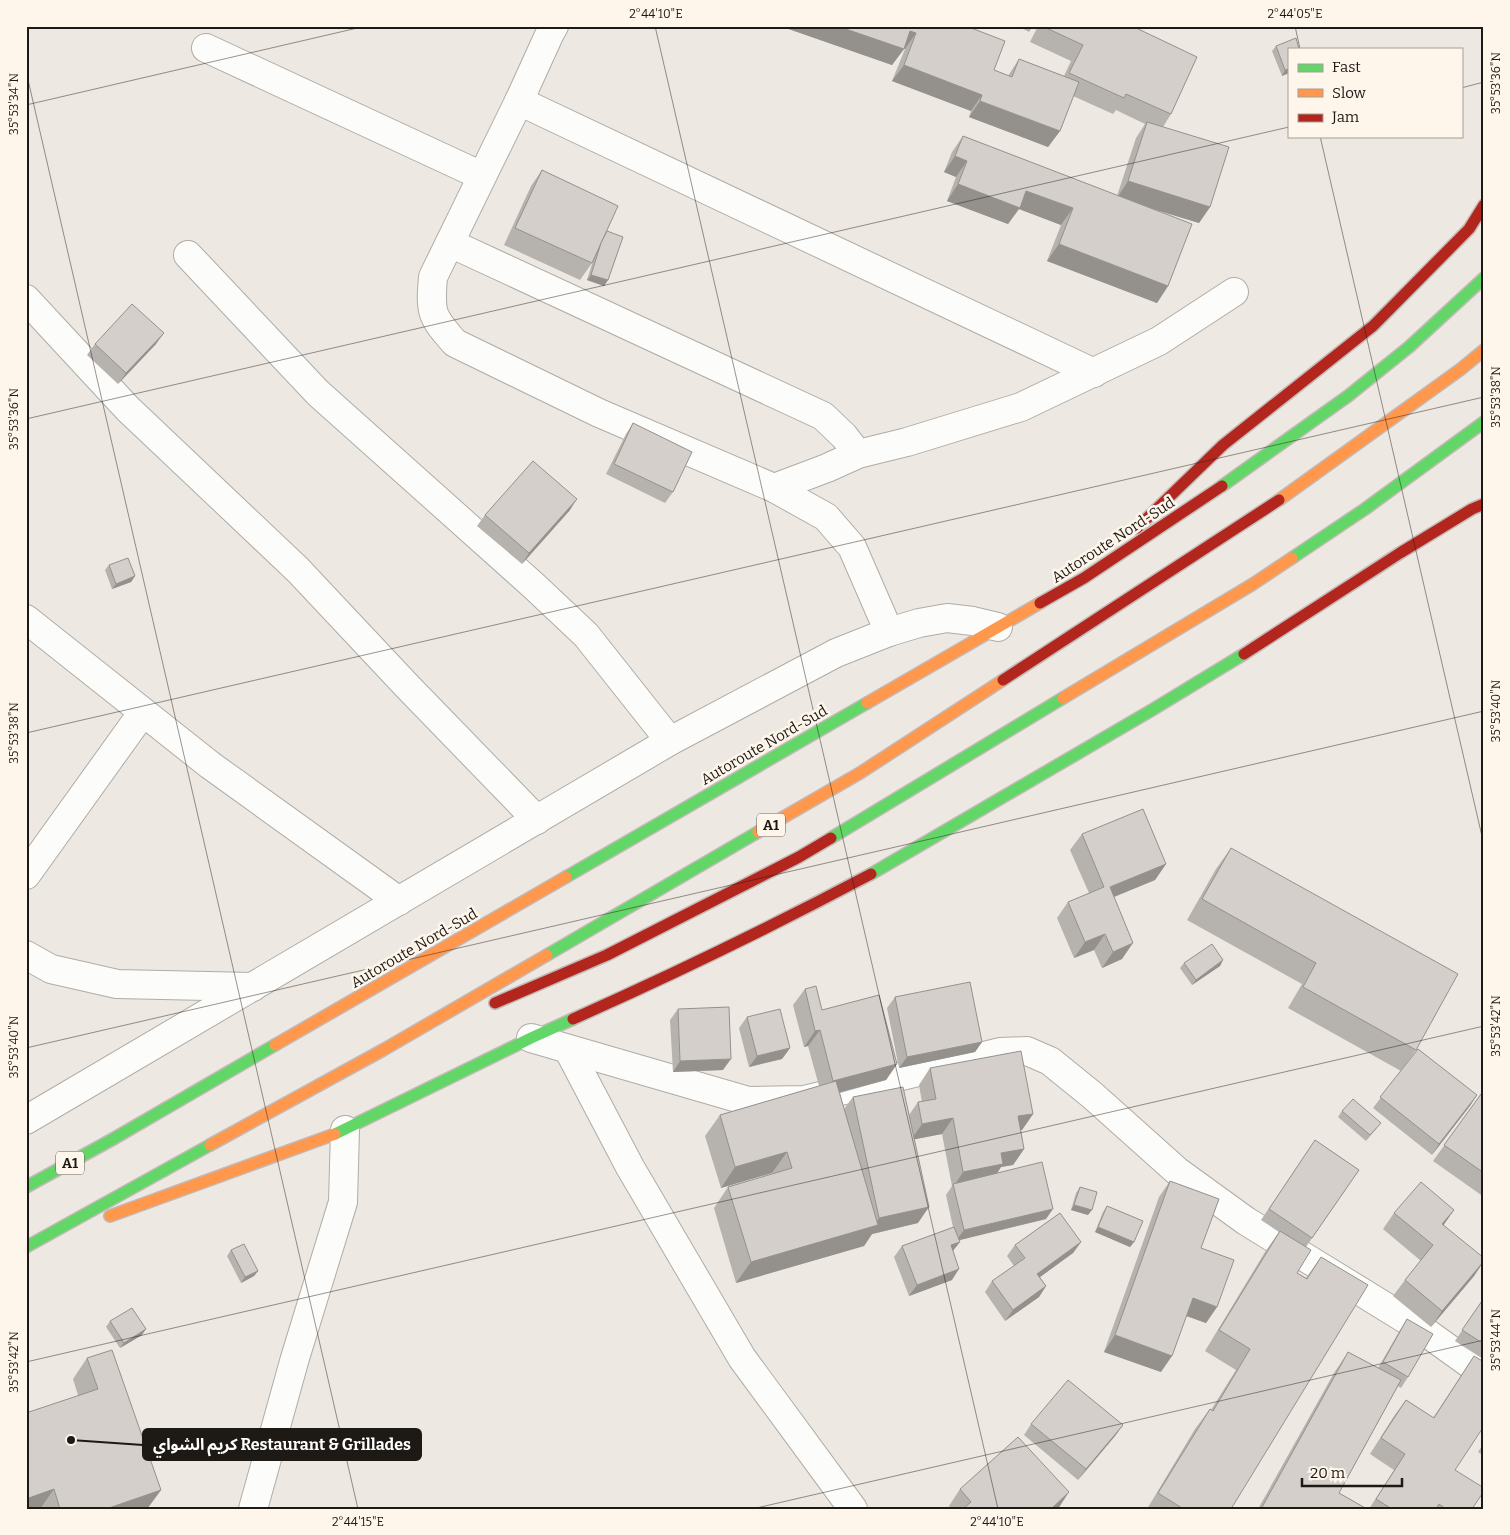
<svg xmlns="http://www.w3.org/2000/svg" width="1510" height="1535" font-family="Bitter,'Noto Sans Arabic',serif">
  <rect width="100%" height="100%" fill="#ede8e1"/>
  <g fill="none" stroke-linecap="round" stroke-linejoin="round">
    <g stroke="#b0aca6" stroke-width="30">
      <g id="street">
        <path d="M554,26L550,33L519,101L433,277C430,313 431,316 455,343L599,413L774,488L826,517L852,547L889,632"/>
        <path d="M206,48L482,176"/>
        <path d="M519,101L1094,373"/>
        <path d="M450,243L823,416L844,436L858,454"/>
        <path d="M188,255L318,393L534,586L586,635L670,741"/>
        <path d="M26,299L128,409L298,570L407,686L537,820"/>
        <path d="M774,488L827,468L858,454L907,442L1021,407L1159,341L1234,292"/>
        <path d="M26,619L210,765L399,901"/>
        <path d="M26,875L143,712"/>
        <path d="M26,955L51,969L117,984L253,987"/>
        <path d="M531,1038L748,1101L804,1100L1000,1052L1027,1051L1050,1061L1092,1095L1177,1171L1246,1221L1420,1328L1484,1374"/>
        <path d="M568,1049L630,1167L742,1358L853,1509"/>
        <path d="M26,1120L670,741L836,653L889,632L919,623L947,618L973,621L998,627"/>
        <path d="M253,1509L295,1358L343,1202L345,1130"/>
      </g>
    </g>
    <g stroke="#c2b9b7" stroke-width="14">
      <g id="fast">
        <path d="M1222,486L1348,396L1409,347L1484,278"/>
        <path d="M1292,558L1365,509L1484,422"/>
        <path d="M831,838L1063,698"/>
        <path d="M871,874L1152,710L1244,654"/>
        <path d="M566,877L867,703"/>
        <path d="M547,955L758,832"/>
        <path d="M335,1134L531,1038L573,1019"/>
        <path d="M26,1187L113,1139L275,1045"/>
        <path d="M26,1247L210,1145"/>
      </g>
    </g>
    <g stroke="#c2b9b7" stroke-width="14">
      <g id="slow">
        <path d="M1279,500L1461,369L1484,350"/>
        <path d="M1063,698L1253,584L1292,558"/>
        <path d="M867,703L1040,603"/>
        <path d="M758,832L860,773L1003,680"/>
        <path d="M275,1045L566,877"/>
        <path d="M210,1145L383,1050L547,955"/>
        <path d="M110,1216L335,1134"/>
      </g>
    </g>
    <g stroke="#c2b9b7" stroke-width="14">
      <g id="jam">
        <path d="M1137,528L1223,445L1373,326L1469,229L1484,205"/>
        <path d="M1040,603L1084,578L1222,486"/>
        <path d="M1244,654L1400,553L1472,509L1484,504"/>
        <path d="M1003,680L1279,500"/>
        <path d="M495,1003L607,955L799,857L831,838"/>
        <path d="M573,1019C674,974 773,926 871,874"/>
      </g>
    </g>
    <use href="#street" stroke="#fcfcfa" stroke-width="28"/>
    <use href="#fast" stroke="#63d668" stroke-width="11"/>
    <use href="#slow" stroke="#ff974d" stroke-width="11"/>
    <use href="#jam" stroke="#b3261e" stroke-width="11"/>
  </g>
  <g fill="#b6b2ae">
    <path d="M780,26H966L994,70L1008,76L1019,59L1064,76L1071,61L1030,42L1038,26H1132L1171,114L1163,127L1210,207L1199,223L1146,207L1168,286L1157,303L1047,261L1061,225L1019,209L1008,224L947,201L956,177L944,172L952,152L963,136L1117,196L1136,138L1145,124L1116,110L1113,114L1073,96L1060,131L1048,147L969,117L971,111L892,81L905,49H904L892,65Z"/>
    <path d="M1018,26H1033L1029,32Z"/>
    <path d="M1276,46L1289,49V73L1282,76L1272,51Z"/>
    <path d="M542,170L607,231L608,280L604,286L587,280L594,258L592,263L580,280L504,245L531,186Z"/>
    <path d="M95,344H156L118,384L87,355Z"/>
    <path d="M633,423L673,492L665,503L606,474L626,434Z"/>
    <path d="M570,510L522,564L477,526L485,515Z"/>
    <path d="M109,565L135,576L131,582L112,589L105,570Z"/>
    <path d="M1082,834L1166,864L1155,880L1114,897L1122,959L1102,968L1094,950L1074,958L1057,918L1068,902L1089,893L1070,850Z"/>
    <path d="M1231,848L1416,1050L1403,1068L1477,1095L1432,1155L1373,1108L1401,1071L1288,1008L1302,984L1187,920L1216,869Z"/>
    <path d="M1223,960L1220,966L1192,985L1180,968L1184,963Z"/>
    <path d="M805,989L822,1010L897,1064L886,1080L840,1093L844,1109L853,1097L909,1115L918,1102H922L919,1085L930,1068L1033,1114L1022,1130H1021L1024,1149L1013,1165L1001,1167L997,1174L1046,1219L959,1240L953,1251L952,1280L909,1296L894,1257L902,1246L953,1227L946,1195L952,1186L942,1134L915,1139L918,1223L872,1234L864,1246L736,1283L714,1208L728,1187L773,1174L772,1173L721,1188L705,1136L720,1115L819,1086L808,1046L804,1047L793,1005Z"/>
    <path d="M895,997L982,1042L975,1052L899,1068L887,1008Z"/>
    <path d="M678,1009L723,1070L673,1072L670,1020Z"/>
    <path d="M747,1017L790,1048L782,1059L749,1067L739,1028Z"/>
    <path d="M1484,1090V1197L1433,1161Z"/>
    <path d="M1342,1111L1377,1128L1366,1141L1338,1117Z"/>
    <path d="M1315,1140L1359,1170L1306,1247L1297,1273L1306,1278L1321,1257L1231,1509H1147L1195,1429L1210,1409L1211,1410L1236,1370L1205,1351L1265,1252L1279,1232L1261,1220Z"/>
    <path d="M1170,1181L1201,1248L1217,1307L1206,1323L1186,1316L1161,1372L1104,1352L1159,1197Z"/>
    <path d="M1080,1187L1088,1215L1071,1210L1076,1193Z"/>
    <path d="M1107,1206L1134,1242L1130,1247L1095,1232L1103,1212Z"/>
    <path d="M1454,1210L1443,1225L1484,1261L1474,1276L1431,1327L1393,1296L1405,1280L1421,1261L1383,1229L1394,1213Z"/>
    <path d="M1081,1242L1073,1253L1040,1277L1046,1286L1039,1297L1005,1321L985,1292L992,1281L1014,1266L1007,1256L1015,1245Z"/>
    <path d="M231,1250L258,1271L254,1276L241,1283L227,1256Z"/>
    <path d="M1484,1298V1359H1483L1455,1341Z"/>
    <path d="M1407,1319L1408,1377L1401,1388L1398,1386L1339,1493L1367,1509H1258L1334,1373L1348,1352L1378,1368L1400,1330Z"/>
    <path d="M110,1321L142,1335L120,1348L106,1327Z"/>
    <path d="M1474,1356L1455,1470L1472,1509H1369L1394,1470L1370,1454L1394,1416L1406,1400L1433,1418Z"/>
    <path d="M87,1358L161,1490L147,1509H26L78,1395L73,1379Z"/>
    <path d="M1031,1424L1123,1425L1115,1436L1078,1480L1024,1435Z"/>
    <path d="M1484,1443V1456L1478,1452Z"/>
    <path d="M960,1489L1058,1509H952L949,1506Z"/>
  </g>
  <g fill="#94918d">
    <path d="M780,26H837L904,49L892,65Z"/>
    <path d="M910,31L916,33L905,49L899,47Z"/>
    <path d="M904,65L982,95L971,111L892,81Z"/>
    <path d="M1289,69V73L1282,76L1285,70Z"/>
    <path d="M980,101L1060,131L1048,147L969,117Z"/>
    <path d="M955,156L967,161L956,177L944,172Z"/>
    <path d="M1128,181L1210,207L1199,223L1117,198Z"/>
    <path d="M958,184L1026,191L1073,208L1061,225L1019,209L1008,224L947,201Z"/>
    <path d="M1059,244L1168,286L1157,303L1047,261Z"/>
    <path d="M591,275L608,280L604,286L587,280Z"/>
    <path d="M164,333L156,344L118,384L126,373Z"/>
    <path d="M577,499L570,510L522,564L529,553Z"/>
    <path d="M135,576L131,582L112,589L116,584Z"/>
    <path d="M1166,864L1155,880L1099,903L1110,887Z"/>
    <path d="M1105,934L1094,950L1074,958L1085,942Z"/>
    <path d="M1133,943L1122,959L1102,968L1113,952Z"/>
    <path d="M1223,960L1220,966L1192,985L1196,980Z"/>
    <path d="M820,1030L808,1046L804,1047L815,1031Z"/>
    <path d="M982,1042L975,1052L899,1068L907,1057Z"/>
    <path d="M790,1048L782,1059L749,1067L757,1056Z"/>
    <path d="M731,1059L723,1070L673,1072L680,1061Z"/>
    <path d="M897,1064L886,1080L822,1097L833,1081Z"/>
    <path d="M1477,1095L1470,1106L1432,1155L1439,1144Z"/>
    <path d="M1033,1114L1022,1130L1007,1132L1018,1116Z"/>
    <path d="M953,1118L942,1134L911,1140L922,1124Z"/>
    <path d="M1024,1149L1013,1165L1001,1167L992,1180L954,1186L963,1172L1001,1153Z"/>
    <path d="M787,1152L772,1173L721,1188L735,1167Z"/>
    <path d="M1074,1205L1092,1210L1088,1215L1071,1210Z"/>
    <path d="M929,1207L918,1223L872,1234L864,1246L736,1283L751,1262L874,1226L879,1218Z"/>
    <path d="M1053,1209L1046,1219L956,1241L964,1230Z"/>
    <path d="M1454,1210L1443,1226L1442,1224Z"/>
    <path d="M1098,1227L1134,1242L1130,1247L1095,1232Z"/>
    <path d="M960,1242L952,1252L951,1245Z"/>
    <path d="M1081,1242L1073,1253L1029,1285L1037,1274Z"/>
    <path d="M1484,1261L1474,1276L1431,1327L1442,1311Z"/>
    <path d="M959,1269L952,1280L909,1296L917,1285Z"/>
    <path d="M258,1271L254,1276L241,1283L245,1277Z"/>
    <path d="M1046,1286L1039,1297L1005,1321L1013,1310Z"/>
    <path d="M1193,1298L1217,1307L1206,1323L1181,1314Z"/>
    <path d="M146,1329L142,1335L120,1348L124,1343Z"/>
    <path d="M1115,1335L1172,1356L1161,1372L1104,1352Z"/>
    <path d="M1123,1425L1115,1436L1078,1480L1086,1469Z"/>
    <path d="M54,1489L40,1509H26V1499Z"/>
    <path d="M161,1490L147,1509H106Z"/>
    <path d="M1069,1492L1058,1509H1051Z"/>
  </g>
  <g fill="#d4cfca" stroke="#94918d">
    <path d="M837,26H966L1005,41L994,70L1012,77L1019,59L1079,82L1060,131L980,101L982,95L904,65L916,33L910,31L904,49Z"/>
    <path d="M1042,26H1132L1197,57L1171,114L1126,94L1124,98L1069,73L1083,45Z"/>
    <path d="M1296,38L1299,49H1289V69L1285,70L1276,46Z"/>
    <path d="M1147,122L1229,147L1210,207L1128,181Z"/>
    <path d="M963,136L1192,224L1168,286L1059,244L1073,208L1026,191L1020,208L958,184L967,161L955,156Z"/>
    <path d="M542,170L618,206L592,263L515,228Z"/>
    <path d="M607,231L623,237L608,280L591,275L601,243Z"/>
    <path d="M132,304L164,333L126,373L95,344Z"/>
    <path d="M633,423L692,452L673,492L614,464Z"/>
    <path d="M533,461L577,499L529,553L485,515Z"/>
    <path d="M128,558L135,576L116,584L109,565Z"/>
    <path d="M1143,809L1166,864L1110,887L1133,943L1113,952L1105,934L1085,942L1068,902L1104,887L1082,834Z"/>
    <path d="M1231,848L1458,974L1416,1050L1303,987L1316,963L1202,899Z"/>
    <path d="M1212,944L1223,960L1196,980L1184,963Z"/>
    <path d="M970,982L982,1042L907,1057L895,997Z"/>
    <path d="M816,986L822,1010L879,995L897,1064L833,1081L820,1030L815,1031L805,989Z"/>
    <path d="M729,1007L731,1059L680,1061L678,1009Z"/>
    <path d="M780,1009L790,1048L757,1056L747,1017Z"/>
    <path d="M1418,1049L1477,1095L1439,1144L1380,1097Z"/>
    <path d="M1021,1051L1033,1114L1018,1116L1024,1149L1001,1153L1003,1164L963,1172L953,1118L922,1124L918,1102L936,1099L930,1068Z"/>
    <path d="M836,1081L878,1225L751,1262L728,1187L792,1168L787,1152L735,1167L720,1115Z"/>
    <path d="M903,1087L929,1207L879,1218L853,1097Z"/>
    <path d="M1484,1090V1173L1444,1145Z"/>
    <path d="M1353,1099L1381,1123L1370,1135L1342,1111Z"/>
    <path d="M1315,1140L1359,1170L1312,1238L1269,1209Z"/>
    <path d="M1042,1162L1053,1209L964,1230L953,1184Z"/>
    <path d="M1170,1181L1219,1199L1201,1248L1234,1260L1217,1307L1193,1298L1172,1356L1115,1335Z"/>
    <path d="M1421,1182L1454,1210L1442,1224L1484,1258V1261L1442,1311L1405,1280L1433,1245L1394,1213Z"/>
    <path d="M1080,1187L1097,1192L1092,1210L1074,1205Z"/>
    <path d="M1107,1206L1143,1221L1134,1242L1098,1227Z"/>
    <path d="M1060,1213L1081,1242L1037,1274L1046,1286L1013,1310L992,1281L1025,1258L1015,1245Z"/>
    <path d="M954,1227L960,1242L951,1245L959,1269L917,1285L902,1246Z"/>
    <path d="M1280,1231L1311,1250L1297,1273L1307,1279L1321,1257L1368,1285L1231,1509H1182V1508L1158,1493L1210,1409L1213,1411L1250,1349L1219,1330Z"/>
    <path d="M244,1244L258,1271L245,1277L231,1250Z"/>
    <path d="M1484,1298V1344L1462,1330Z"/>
    <path d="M132,1308L146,1329L124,1343L110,1321Z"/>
    <path d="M1407,1319L1433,1334L1408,1377L1383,1362Z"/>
    <path d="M112,1350L161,1490L106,1509H60L54,1489L26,1499V1413L98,1389L87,1358Z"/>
    <path d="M1348,1352L1401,1380L1339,1493L1367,1509H1261Z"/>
    <path d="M1474,1356L1484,1362V1426L1455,1470L1484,1488V1491L1472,1509H1446L1439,1504L1436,1509H1392L1376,1499L1405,1454L1381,1438L1406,1400L1434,1418Z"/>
    <path d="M1068,1380L1123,1425L1086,1469L1031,1424Z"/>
    <path d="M1018,1437L1069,1492L1051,1509H963L971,1502L960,1489Z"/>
  </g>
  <path fill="none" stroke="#1d1914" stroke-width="1" stroke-opacity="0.45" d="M655,26L998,1509M1295,26L1300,49M26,71L358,1509M1461,88L1484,82M26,105L366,26M1320,136L1484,845M26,419L1289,127M26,733L1484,397M26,1048L1484,711M26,1362L1484,1026M752,1509L1484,1340"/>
  <g text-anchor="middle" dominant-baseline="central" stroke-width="5" stroke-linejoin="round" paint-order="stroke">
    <g fill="#fef6eb" stroke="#605b54" stroke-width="1">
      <rect x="757" y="813.5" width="28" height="23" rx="4"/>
      <rect x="56" y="1151.5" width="28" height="23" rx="4"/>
    </g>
    <g font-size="14" font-weight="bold" fill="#1d1914">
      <text x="771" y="825">A1</text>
      <text x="70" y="1163">A1</text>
    </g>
    <g font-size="15" fill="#1d1914" stroke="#fef6eb">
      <text transform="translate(1113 540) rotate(-33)">Autoroute Nord-Sud</text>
      <text transform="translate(764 745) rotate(-30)">Autoroute Nord-Sud</text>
      <text transform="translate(414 948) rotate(-30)">Autoroute Nord-Sud</text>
    </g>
  </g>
  <path fill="none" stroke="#1d1914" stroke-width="2" d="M71 1440L143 1445"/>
  <circle fill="#1d1914" stroke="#fef6eb" stroke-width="2" cx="71" cy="1440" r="5"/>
  <rect fill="#1d1914" stroke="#1d1914" stroke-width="2" x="143" y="1429" width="278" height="31" rx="5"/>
  <g font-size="16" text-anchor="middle" font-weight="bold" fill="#fff">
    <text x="282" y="1450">كريم الشواي Restaurant &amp; Grillades</text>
  </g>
  <rect width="1510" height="1535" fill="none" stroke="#fef6eb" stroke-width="55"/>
  <rect x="1288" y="48" width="175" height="90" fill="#fef6eb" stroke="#a49e95"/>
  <rect x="1298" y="64" width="25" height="8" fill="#63d668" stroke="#a49e95"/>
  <text x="1332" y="72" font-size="15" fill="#1d1914">Fast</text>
  <rect x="1298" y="89" width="25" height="8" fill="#ff974d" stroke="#a49e95"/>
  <text x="1332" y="98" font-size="15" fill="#1d1914">Slow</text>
  <rect x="1298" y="114" width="25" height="8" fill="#b3261e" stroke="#a49e95"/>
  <text x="1332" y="122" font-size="15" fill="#1d1914">Jam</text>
  <path d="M1302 1478v8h100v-8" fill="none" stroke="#1d1914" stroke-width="2.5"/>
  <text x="1310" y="1478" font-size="15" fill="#1d1914" stroke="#fef6eb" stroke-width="4" paint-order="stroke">20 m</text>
  <rect x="28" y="28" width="1454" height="1480" fill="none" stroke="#1d1914" stroke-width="2"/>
  <g font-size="12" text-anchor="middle" fill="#1d1914">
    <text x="656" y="18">2°44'10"E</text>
    <text x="1295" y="18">2°44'05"E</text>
    <text transform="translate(1496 83) rotate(-90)" y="4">35°53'36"N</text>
    <text transform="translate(14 104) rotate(-90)" y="4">35°53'34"N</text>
    <text transform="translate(1496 397) rotate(-90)" y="4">35°53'38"N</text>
    <text transform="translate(14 419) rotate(-90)" y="4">35°53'36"N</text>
    <text transform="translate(1496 711) rotate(-90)" y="4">35°53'40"N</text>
    <text transform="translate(14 733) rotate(-90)" y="4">35°53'38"N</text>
    <text transform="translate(1496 1026) rotate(-90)" y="4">35°53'42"N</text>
    <text transform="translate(14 1047) rotate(-90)" y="4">35°53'40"N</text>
    <text transform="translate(1496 1340) rotate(-90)" y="4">35°53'44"N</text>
    <text transform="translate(14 1362) rotate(-90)" y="4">35°53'42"N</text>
    <text x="358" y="1526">2°44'15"E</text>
    <text x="997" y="1526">2°44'10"E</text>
  </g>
</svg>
